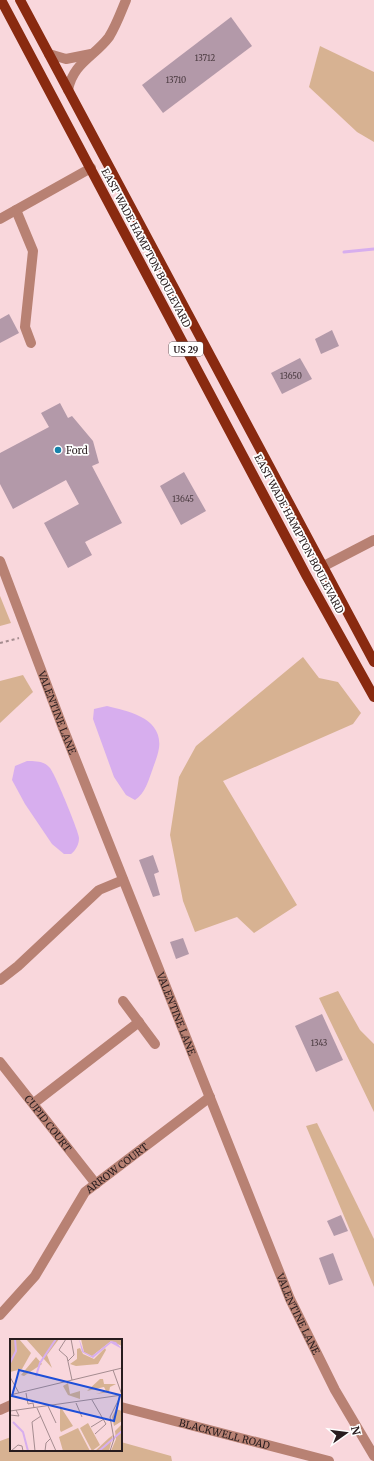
<svg xmlns="http://www.w3.org/2000/svg" width="374" height="1461" font-family="Merriweather,serif">
  <rect width="100%" height="100%" fill="#f9d7dc"/>
  <g fill="#d7b292">
    <path d="M320,46L374,72V142L357,132L309,87Z"/>
    <path d="M0,596L11,623L0,626Z"/>
    <path d="M303,657L319,678L338,682L361,713L353,724L223,781L297,905L254,933L237,917L195,932L183,901L170,835L179,777L196,746Z"/>
    <path d="M23,675L33,692L0,723V681Z"/>
    <path d="M338,991L360,1030L374,1044V1112L319,998Z"/>
    <path d="M317,1123L374,1239V1287L306,1126Z"/>
    <path d="M11,1437V1450H121V1442L171,1456L172,1461H0V1441Z"/>
  </g>
  <g fill="#d7aeee">
    <path d="M107,706C128,711 163,718 159,748C158,755 155,762 153,768C149,779 145,794 135,800L126,795L114,777L93,719L94,709Z"/>
    <path d="M27,761C36,761 44,761 50,768C55,774 78,830 79,838C79,844 76,850 71,854H64L52,844L25,804L12,780L15,766Z"/>
  </g>
  <g fill="none" stroke-linecap="round" stroke-linejoin="round">
    <path stroke="#d7aeee" stroke-width="3" d="M344,252L374,249"/>
  </g>
  <g fill="#b399a9">
    <path d="M231,17L252,46L163,113L142,85Z"/>
    <path d="M9,314L19,333L0,343V319Z"/>
    <path d="M332,330L339,346L321,354L315,339Z"/>
    <path d="M300,358L312,379L282,394L271,373Z"/>
    <path d="M60,403L68,418L72,416L93,441L99,463L92,466L122,523L85,542L92,555L68,568L44,523L79,504L66,480L13,509L0,484V453L49,427L41,413Z"/>
    <path d="M184,472L206,511L181,525L160,486Z"/>
    <path d="M153,855L159,872L154,874L160,895L153,897L139,860Z"/>
    <path d="M183,938L189,954L176,959L170,942Z"/>
    <path d="M322,1014L343,1060L316,1072L295,1026Z"/>
    <path d="M341,1215L348,1231L334,1236L327,1221Z"/>
    <path d="M333,1253L343,1280L329,1285L319,1258Z"/>
  </g>
  <g fill="none" stroke-linecap="round" stroke-linejoin="round">
    <path stroke="#a58c8f" stroke-width="2" stroke-dasharray="3 3" stroke-linecap="butt" d="M0,643L19,638"/>
    <g stroke="#b88173" stroke-width="10">
      <path d="M49,54L66,59L91,54"/>
      <path d="M68,90C73,63 94,57 109,37C116,26 121,12 126,0"/>
      <path d="M16,210L33,251L25,327L31,343"/>
      <path d="M0,219L91,168"/>
      <path id="s1" d="M0,561L63,728L290,1299L335,1390L374,1456"/>
      <path d="M322,567L374,540"/>
      <path d="M0,980L18,966L99,890L123,880"/>
      <path d="M123,1001L155,1044"/>
      <path id="s2" d="M0,1062L96,1184"/>
      <path d="M34,1103L139,1022"/>
      <path id="s3" d="M0,1315L35,1276L85,1192L210,1097"/>
      <path id="s4" d="M121,1407L329,1461"/>
      <path d="M0,1410L11,1405"/>
    </g>
    <g stroke="#892a10" stroke-width="10">
      <path d="M1,0L306,575L374,697"/>
      <path d="M20,0L374,662"/>
    </g>
  </g>
  <circle fill="#1783ab" stroke="#fff" stroke-width="1.5" cx="58" cy="450" r="4"/>
  <g text-anchor="middle" dominant-baseline="central" stroke-width="3.5" stroke-linejoin="round" paint-order="stroke">
    <g font-size="8" fill="#4b3b41">
      <text x="205" y="58">13712</text>
      <text x="176" y="80">13710</text>
      <text x="291" y="376">13650</text>
      <text x="183" y="499">13645</text>
      <text x="319" y="1043">1343</text>
    </g>
    <rect fill="#fff" stroke="#686062" stroke-width="1" x="169" y="342" width="34" height="14" rx="3"/>
    <g font-size="9" font-weight="bold" fill="#281c1e">
      <text x="186" y="349">US 29</text>
    </g>
    <g font-size="10" fill="#281c1e" stroke="#fff">
      <text transform="translate(146 248) rotate(62)">EAST WADE HAMPTON BOULEVARD</text>
      <text transform="translate(299 534) rotate(62)">EAST WADE HAMPTON BOULEVARD</text>
      <text stroke="none"><textPath href="#s1" startOffset="162">VALENTINE LANE</textPath></text>
      <text stroke="none"><textPath href="#s1" startOffset="486">VALENTINE LANE</textPath></text>
      <text stroke="none"><textPath href="#s2" startOffset="78">CUPID COURT</textPath></text>
      <text stroke="none"><textPath href="#s3" startOffset="190">ARROW COURT</textPath></text>
      <text stroke="none"><textPath href="#s1" startOffset="810">VALENTINE LANE</textPath></text>
      <text stroke="none"><textPath href="#s4" startOffset="107">BLACKWELL ROAD</textPath></text>
    </g>
    <g font-size="10" fill="#281c1e" stroke="#fff" text-anchor="start">
      <text x="66" y="450">Ford</text>
    </g>
  </g>
  <g transform="translate(10 1339)">
    <rect width="112" height="112" fill="#f9d7dc"/>
    <path d="M0,0H9L21,14L12,30L0,33ZM16,0H49L37,16L42,29ZM71,0L112,1V7L101,2L82,17L74,13ZM70,9L73,15L84,20L95,9L96,11L88,25L66,27L60,25L67,20V10ZM26,18L32,25L14,37L11,36ZM90,40H93L94,45H106L100,48L99,53L86,55L96,52L94,48L77,52ZM58,44L60,55L70,52V60L58,56L53,47ZM50,67L63,87L51,93L50,91ZM106,70L112,72V82L104,87L102,78ZM78,84L90,106L82,112L70,89ZM112,85V112H101L106,100L105,92ZM68,89L80,112H53L49,98ZM103,96L99,112H85L99,99Z" fill="#d7b292"/>
    <path d="M69,0L74,13L82,17L101,2L106,3L112,10L101,4L83,19L72,13Z" fill="#d7aeee"/>
    <path fill="none" stroke="#d7aeee" stroke-width="2" d="M0,24L6,12L5,0M26,37L30,24L46,0M3,83L13,93L18,112M89,112L112,92"/>
    <path fill="none" stroke="#a58c90" stroke-width="1" d="M56,0L49,11L57,18L62,41M58,22L64,16L61,0M103,31L112,56M0,38L9,54M16,54L18,65L23,64L24,69M0,56L112,29M82,61L96,85L85,95M66,64L72,78M38,67L46,84M27,69L46,112M0,72L112,56M0,76L9,77L6,71M81,88L94,80M1,112L8,106L12,107L13,112M25,112L22,83L31,77M35,112L36,104L41,99M100,112L104,100L100,78L111,56"/>
    <path fill="#1d4ed8" fill-opacity="0.15" stroke="#1d4ed8" stroke-width="2" d="M9,31L110,56L104,82L2,57Z"/>
    <rect width="112" height="112" fill="none" stroke="#281c1e" stroke-width="2"/>
  </g>
  <g transform="translate(346 1433) rotate(76)" stroke="#ffffff" stroke-width="3" paint-order="stroke">
  <path d="M0-3L7 15L0 10L-7 15Z" fill="#281c1e"/>
  <text y="-6" font-size="11" font-weight="bold" text-anchor="middle" fill="#281c1e">N</text>
  </g>
</svg>
